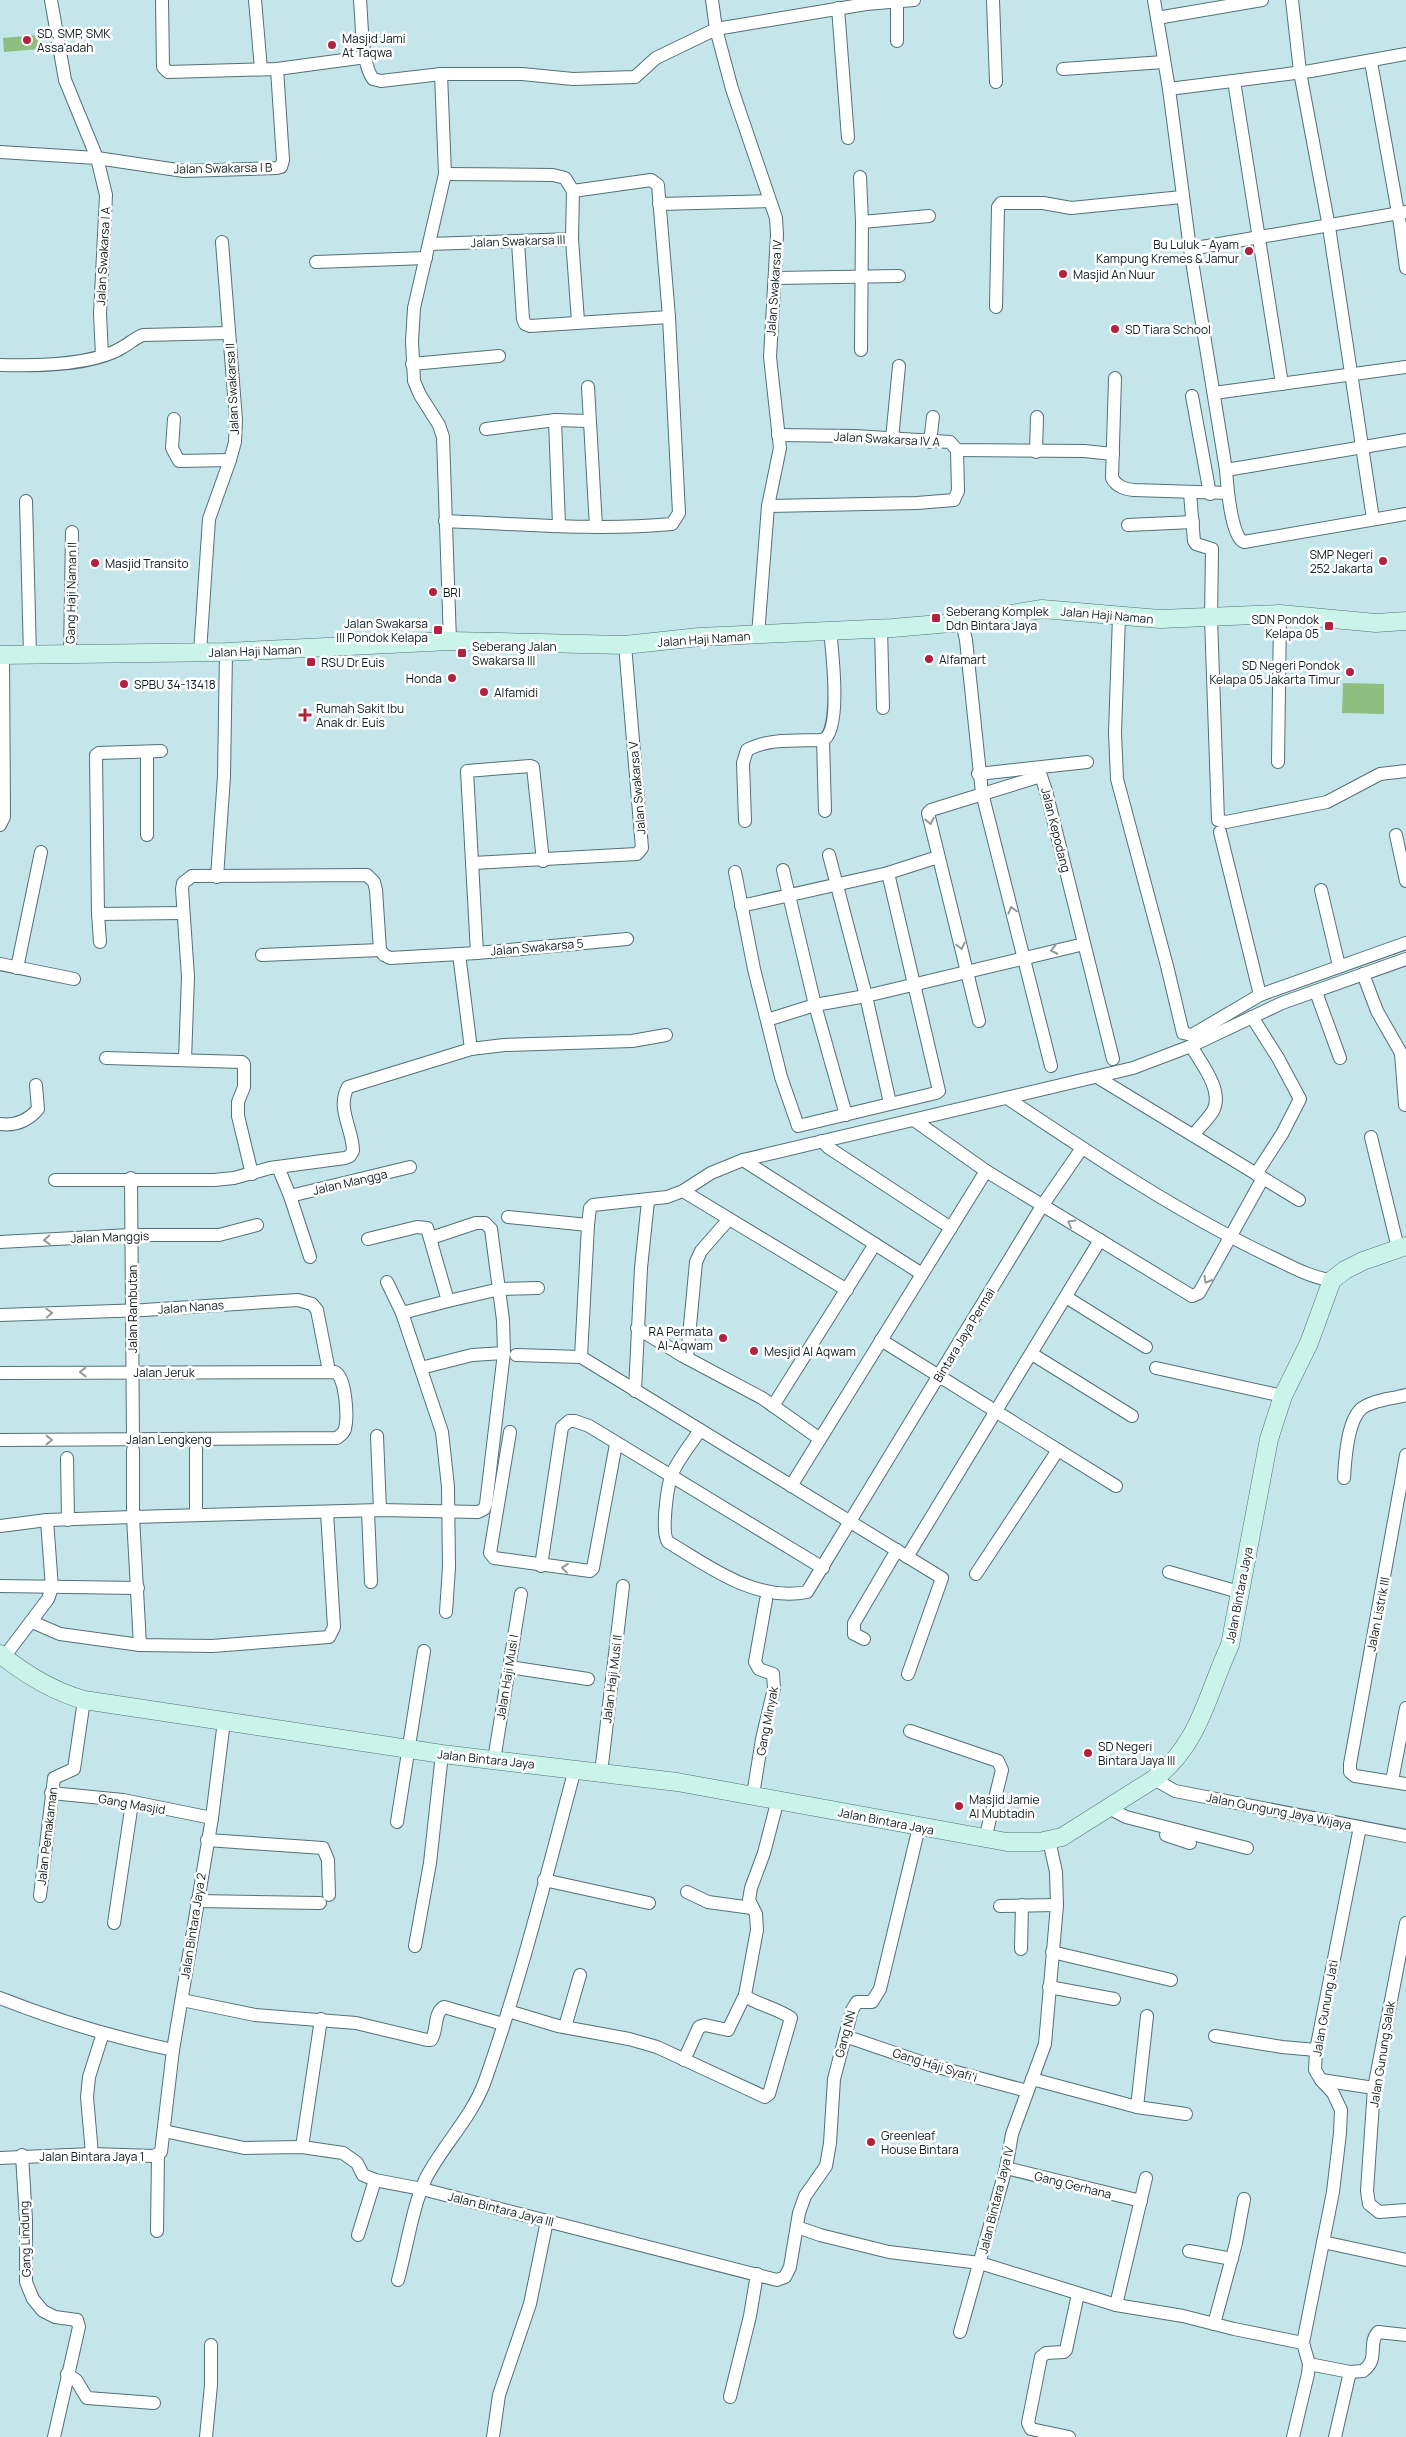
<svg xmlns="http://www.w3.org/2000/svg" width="1406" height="2437" font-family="Manrope,sans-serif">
  <rect width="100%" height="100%" fill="#c4e6eb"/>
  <g fill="#8ebf81">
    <path d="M37,35L39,49L4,52L3,38Z"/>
    <path d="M1343,683L1384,684V714L1342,713Z"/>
  </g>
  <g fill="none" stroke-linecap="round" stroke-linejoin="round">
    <g stroke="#527175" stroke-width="14">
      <g id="street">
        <path d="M51,0L65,80L97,158L106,195L100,314L102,355"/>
        <path d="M162,0L163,67L168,72L277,69L366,57"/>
        <path d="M255,0L261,69"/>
        <path d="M360,0C362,20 361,63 373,79L381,81L441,74H522L573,79L635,77L656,58L716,29L866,4L914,0"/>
        <path d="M712,0L716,29L732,89L776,218L777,235L770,357L780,448L768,506L758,635"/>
        <path d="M993,0L996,82"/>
        <path d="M1154,0L1169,89L1190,249L1226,470C1227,483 1231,538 1244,542L1406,514"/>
        <path d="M1292,0L1300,72L1329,227L1373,519"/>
        <path d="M897,2V41"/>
        <path d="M838,8L848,138"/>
        <path d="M1157,18L1262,0"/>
        <path d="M1371,62L1400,224L1406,268"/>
        <path d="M1063,69L1164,62"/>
        <path d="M441,74L445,174L414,308L412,341L414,381L420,395L439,425L443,437L450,641"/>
        <path d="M1234,81L1282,384"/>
        <path d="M1169,89L1311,71L1406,54"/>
        <path d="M0,152L97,158L184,171L277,168L281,167L283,160L277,69"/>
        <path d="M445,174L553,175L565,178L573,191L572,239L578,321"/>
        <path d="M860,177L862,222L861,350"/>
        <path d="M659,204L769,201"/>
        <path d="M862,222L929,216"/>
        <path d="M518,242L523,319L525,324L530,326L669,317"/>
        <path d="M429,244L572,239"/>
        <path d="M1190,249L1406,212"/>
        <path d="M316,262L426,258"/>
        <path d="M776,278L899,276"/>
        <path d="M996,307L998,207L1001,203H1043L1071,208L1182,197"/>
        <path d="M412,364L499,356"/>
        <path d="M0,365C35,366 93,366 123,347C130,343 135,338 143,335L229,333"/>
        <path d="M1115,378L1112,478C1117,487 1125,489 1134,490L1228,493"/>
        <path d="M588,387L596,527"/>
        <path d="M1214,393L1406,367"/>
        <path d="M1192,396L1210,494"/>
        <path d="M174,419L172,448L179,461L230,460"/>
        <path d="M555,420L559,525"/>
        <path d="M486,429L555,420L588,421"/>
        <path d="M778,435L855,436L950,442L957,450L1084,451L1113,454"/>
        <path d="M892,439L899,366"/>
        <path d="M930,442L933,417"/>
        <path d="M1036,452L1037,417"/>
        <path d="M1226,470L1406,440"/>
        <path d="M1190,493L1194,541L1196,544L1212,549L1211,618L1218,820L1226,822L1327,802L1380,774L1406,771"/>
        <path d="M26,501L30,655"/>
        <path d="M768,506L917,503L954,500L958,491L957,450"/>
        <path d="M445,521C520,524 597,531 672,524L679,513L669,317L658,185L651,180L573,191"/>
        <path d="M1128,525L1193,522"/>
        <path d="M1119,616L1115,733L1117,779L1167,966L1183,1033L1192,1035L1260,995L1406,943"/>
        <path d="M962,622L966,640L982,793L1051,1066"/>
        <path d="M881,628L883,708"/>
        <path d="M200,652L209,519L230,460L235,442L236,420L222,242"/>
        <path d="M70,655L72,532"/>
        <path d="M161,751L99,753L96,755L98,914L183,913"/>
        <path d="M147,752V835"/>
        <path d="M1278,762L1280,614"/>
        <path d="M978,774L1087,762"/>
        <path d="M825,811L823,740C842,731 832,650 830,630"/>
        <path d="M745,821L743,763L747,750C767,738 800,741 823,740"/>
        <path d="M0,825L4,817L3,655"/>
        <path d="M1220,832L1260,995"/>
        <path d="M1396,835L1406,881"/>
        <path d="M829,855L866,996L890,1103"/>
        <path d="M473,863L637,854L642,848L625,645"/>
        <path d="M783,870L815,1005L846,1115"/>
        <path d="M735,872L754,969L781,1077L798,1126L936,1093L939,1091L888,873"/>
        <path d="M217,877L224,776L226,652"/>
        <path d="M1321,890L1339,966"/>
        <path d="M741,906L888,873L938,857"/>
        <path d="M98,914L100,942"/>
        <path d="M477,953L467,771L530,766L533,767L543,861"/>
        <path d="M459,954L471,1049"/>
        <path d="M262,955L380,950"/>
        <path d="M0,964L74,979"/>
        <path d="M17,968L41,852"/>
        <path d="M1363,974L1377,1011L1401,1053L1405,1105"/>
        <path d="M1316,992L1340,1058"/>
        <path d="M1252,1017L1278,1058L1300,1099L1282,1134L1256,1174"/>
        <path d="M767,1020L815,1005L866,996L1084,944"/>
        <path d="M979,1021L928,813L931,810L1041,776L1046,791L1113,1059"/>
        <path d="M1191,1046C1201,1063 1224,1091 1213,1111C1208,1119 1200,1127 1193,1135"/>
        <path d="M106,1058L242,1062L244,1064V1087L238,1102V1116L252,1174"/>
        <path d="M185,1060L188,977L182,889L183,883L192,876L367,875L374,882L376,890L380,950L384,955L390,958L477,953L627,939"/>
        <path d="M1097,1077L1299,1200"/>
        <path d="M1007,1098C1091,1154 1177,1212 1269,1256C1289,1265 1310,1278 1332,1280"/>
        <path d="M914,1120L986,1171L1192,1296L1199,1293L1263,1178"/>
        <path d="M0,1124C16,1126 28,1121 38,1109L36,1085"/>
        <path d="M1371,1137L1398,1248"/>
        <path d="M822,1141L829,1148L951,1228"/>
        <path d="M743,1160L922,1274"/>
        <path d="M278,1167L290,1196L310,1257"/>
        <path d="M131,1178L133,1439"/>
        <path d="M55,1180H214L234,1178L270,1168L345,1158L350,1156L353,1151C353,1129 336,1108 348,1087L471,1049L504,1045L632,1041L666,1035"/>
        <path d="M683,1191L847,1290"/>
        <path d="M290,1196L410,1167"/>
        <path d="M508,1217L588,1225"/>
        <path d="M368,1239L417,1227L427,1228L448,1301L402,1313"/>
        <path d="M0,1242L131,1235H219L257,1225"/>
        <path d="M387,1282L402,1313L442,1432L448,1487L449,1567L446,1612"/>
        <path d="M1066,1297L1146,1347"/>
        <path d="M448,1301L500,1289L538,1288"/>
        <path d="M0,1315L144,1310L298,1300L312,1304L317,1310L329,1371"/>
        <path d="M637,1328L683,1356L762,1398L820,1439"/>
        <path d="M881,1340L1116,1486"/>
        <path d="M1032,1354L1132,1416"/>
        <path d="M516,1355L581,1357L942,1578L908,1674"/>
        <path d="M581,1357L588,1225L590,1208L593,1205L667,1197L683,1191L711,1173L743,1160L1133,1068L1191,1046L1282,1003L1406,959"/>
        <path d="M687,1358L696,1262L701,1251L729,1219"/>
        <path d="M421,1368L472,1355L504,1353L503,1320L491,1229L485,1223H476L431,1238"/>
        <path d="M1156,1368L1283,1396"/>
        <path d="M0,1373L335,1372C346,1377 348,1417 345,1429C344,1433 341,1435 337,1438L0,1440"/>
        <path d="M635,1391L641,1268L648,1201"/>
        <path d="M773,1406L875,1244"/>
        <path d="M700,1430C692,1443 675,1463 671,1477C667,1489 661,1533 668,1542C710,1567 755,1602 807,1592L1042,1206L1082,1148"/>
        <path d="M510,1432L490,1553L494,1558L590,1571L593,1568L616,1444"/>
        <path d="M377,1436L380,1510"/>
        <path d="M196,1449V1515"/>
        <path d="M133,1450V1517L140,1645"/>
        <path d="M1406,1455L1350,1764V1772L1355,1776L1406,1784"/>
        <path d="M67,1458L68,1520"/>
        <path d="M1344,1478C1345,1460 1347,1422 1361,1409C1371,1400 1393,1399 1406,1395"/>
        <path d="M791,1486L986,1171"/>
        <path d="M368,1511L371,1582"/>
        <path d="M0,1526L47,1520L133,1517L380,1510L478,1512L484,1509L486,1504L504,1353"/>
        <path d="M907,1557L1100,1240"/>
        <path d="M541,1566L562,1427L569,1421H575L589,1426L823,1568"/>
        <path d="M1169,1572L1239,1592"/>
        <path d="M976,1574L1058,1450"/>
        <path d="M0,1586L138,1588"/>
        <path d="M32,1622L60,1634L140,1645L212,1646L329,1637L334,1627L327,1512"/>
        <path d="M864,1639L854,1634V1623L897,1550"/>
        <path d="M4,1657L48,1599L52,1588L47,1520"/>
        <path d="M509,1667L588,1679"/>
        <path d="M910,1731L998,1761L1002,1770L985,1839"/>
        <path d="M494,1760L521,1594"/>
        <path d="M601,1773L623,1586"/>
        <path d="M1154,1779L1175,1791L1406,1836"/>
        <path d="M1392,1781L1406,1708"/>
        <path d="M51,1793L123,1800L212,1818"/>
        <path d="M753,1795L762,1739L774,1688L773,1674L759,1669L755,1662L766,1600"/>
        <path d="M1109,1808L1126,1817L1247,1848"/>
        <path d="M397,1822L424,1651"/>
        <path d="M1166,1835L1190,1843"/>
        <path d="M207,1840L323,1848L328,1860L329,1895"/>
        <path d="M544,1880L649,1903"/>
        <path d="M687,1892L708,1902L752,1908"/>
        <path d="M40,1896L54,1778L74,1769L84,1700"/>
        <path d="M197,1901L320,1903"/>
        <path d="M1000,1906L1057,1905"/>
        <path d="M114,1923L132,1803"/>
        <path d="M1406,1923L1374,2088L1367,2191L1369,2204L1379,2212L1406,2210"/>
        <path d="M415,1946L430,1863L442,1754"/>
        <path d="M1021,1949L1022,1905"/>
        <path d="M1052,1952L1171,1980"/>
        <path d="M1049,1987L1114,1999"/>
        <path d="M0,1998C58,2021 112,2037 173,2050"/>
        <path d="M182,2000L255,2015L356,2023L427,2040H431C438,2031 433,2013 444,2007L503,2024"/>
        <path d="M508,2011L558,2026L629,2039L657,2047L765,2097L769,2094L791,2018C780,2009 750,2002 745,1995"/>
        <path d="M565,2027L580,1975"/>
        <path d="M845,2036L930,2065L1027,2091"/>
        <path d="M1215,2036L1282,2047L1316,2050"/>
        <path d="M684,2060L699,2027L705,2025L728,2030L745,1995L757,1930L756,1914L749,1900L751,1888L764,1853L778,1799"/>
        <path d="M1032,2079L1137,2107L1186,2114"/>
        <path d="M1321,2080L1374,2088"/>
        <path d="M1137,2107L1147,2016"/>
        <path d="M164,2131L244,2148L302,2147L343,2153L357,2163L363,2175L375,2180L422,2189L777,2280L785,2277L790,2267L799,2213L805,2196L826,2166L830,2143L834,2079L852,2010L857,2002H872L880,1989L919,1827"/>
        <path d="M302,2147L321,2019"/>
        <path d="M92,2154L87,2097L89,2077L103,2033"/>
        <path d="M22,2155L26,2220V2282L33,2299L43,2311L55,2317L77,2320L79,2327L54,2437"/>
        <path d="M0,2158L92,2154L154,2156L161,2152L173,2050L212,1818L224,1721"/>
        <path d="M1006,2168L1141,2201"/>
        <path d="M797,2227L820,2235L889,2252L980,2263L1116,2305L1183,2316L1234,2329L1303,2343"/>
        <path d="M157,2231L158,2155"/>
        <path d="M358,2235L375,2180"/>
        <path d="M1323,2242L1406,2260"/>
        <path d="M1189,2251L1232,2259"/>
        <path d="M398,2280C406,2251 413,2204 426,2178C443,2145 472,2117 485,2081C521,1979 547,1873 575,1769"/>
        <path d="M1116,2305L1146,2178"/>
        <path d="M1214,2324L1236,2243L1244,2199"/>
        <path d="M960,2332L1006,2168L1012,2134L1045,2044L1057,1905L1056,1872L1049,1840"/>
        <path d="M1309,2364L1350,2372L1363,2371C1380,2359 1367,2344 1378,2332L1406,2335"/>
        <path d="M67,2374L76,2380L87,2398L154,2403"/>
        <path d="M730,2397L750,2316L757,2274"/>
        <path d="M206,2437L211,2385V2345"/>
        <path d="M493,2437L499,2395L530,2304L547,2221"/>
        <path d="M1069,2437L1031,2429L1028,2423L1041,2357L1046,2353L1064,2352L1066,2350L1078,2294"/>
        <path d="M1293,2437L1308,2374L1309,2364L1303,2343L1333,2192L1340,2133L1341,2110L1333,2093L1321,2080L1315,2070L1316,2050L1360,1827"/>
        <path d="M1335,2437L1350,2372"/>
      </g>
    </g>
    <g stroke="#527175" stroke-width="19">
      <g id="secondary">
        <path d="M0,655L226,652L450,641L625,645L699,637L893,628L962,622L1042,609L1160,619L1280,614L1376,623L1406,621"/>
        <path d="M0,1654C26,1675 52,1691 84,1700L442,1754L677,1782L1007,1842H1039L1062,1837L1154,1779C1200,1744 1207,1694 1230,1645L1269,1439L1283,1396L1309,1343L1332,1280L1345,1270L1363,1261L1406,1246"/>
      </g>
    </g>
    <use href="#street" stroke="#fff" stroke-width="12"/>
    <use href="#secondary" stroke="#caf3e9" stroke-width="18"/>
  </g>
  <defs><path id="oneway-chevron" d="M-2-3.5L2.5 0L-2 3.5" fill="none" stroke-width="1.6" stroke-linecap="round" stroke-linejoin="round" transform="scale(1.25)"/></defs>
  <g stroke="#93999a">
    <use href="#oneway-chevron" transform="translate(930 821) rotate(78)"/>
    <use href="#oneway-chevron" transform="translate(1012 910) rotate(-105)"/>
    <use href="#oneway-chevron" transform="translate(961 946) rotate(77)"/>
    <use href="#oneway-chevron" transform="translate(1054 950) rotate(168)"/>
    <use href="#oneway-chevron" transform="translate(1071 1223) rotate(-150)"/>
    <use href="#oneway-chevron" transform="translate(47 1240) rotate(177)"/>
    <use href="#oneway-chevron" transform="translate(1207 1280) rotate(120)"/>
    <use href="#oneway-chevron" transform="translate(49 1313) rotate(-2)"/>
    <use href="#oneway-chevron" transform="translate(83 1372) rotate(180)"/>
    <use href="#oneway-chevron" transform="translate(49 1440)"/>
    <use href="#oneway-chevron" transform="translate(565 1568) rotate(-174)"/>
  </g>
  <g fill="#b32140" stroke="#fff" stroke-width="2">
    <circle cx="27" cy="40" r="5"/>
    <circle cx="332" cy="45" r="5"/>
    <circle cx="1249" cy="251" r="5"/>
    <circle cx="1063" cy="274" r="5"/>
    <circle cx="1115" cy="329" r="5"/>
    <circle cx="1383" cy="561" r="5"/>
    <circle cx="95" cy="563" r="5"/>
    <circle cx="433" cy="592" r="5"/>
    <rect x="931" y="613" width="10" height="10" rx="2.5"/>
    <rect x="1324" y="621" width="10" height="10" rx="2.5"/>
    <rect x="433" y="625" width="10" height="10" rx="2.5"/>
    <rect x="457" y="648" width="10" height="10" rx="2.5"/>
    <circle cx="929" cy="659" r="5"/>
    <rect x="306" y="657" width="10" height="10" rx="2.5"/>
    <circle cx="1350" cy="672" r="5"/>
    <circle cx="452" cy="678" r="5"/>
    <circle cx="124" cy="684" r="5"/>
    <circle cx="484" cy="692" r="5"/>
    <path d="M302.5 707.5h5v5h5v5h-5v5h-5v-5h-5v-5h5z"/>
    <circle cx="723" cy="1338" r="5"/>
    <circle cx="754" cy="1351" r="5"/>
    <circle cx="1088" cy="1753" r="5"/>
    <circle cx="959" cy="1806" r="5"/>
    <circle cx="871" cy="2142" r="5"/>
  </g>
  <g text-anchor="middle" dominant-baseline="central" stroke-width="5" stroke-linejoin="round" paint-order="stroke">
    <g font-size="12" fill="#0f1c1e" stroke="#fff" text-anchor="start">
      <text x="37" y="33">SD, SMP, SMK<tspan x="37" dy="14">Assa'adah</tspan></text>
      <text x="342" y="38">Masjid Jami<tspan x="342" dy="14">At Taqwa</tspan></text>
      <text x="1239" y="244" text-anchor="end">Bu Luluk - Ayam<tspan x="1239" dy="14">Kampung Kremes &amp; Jamur</tspan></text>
      <text x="1073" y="274">Masjid An Nuur</text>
      <text x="1125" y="329">SD Tiara School</text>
      <text x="1373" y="554" text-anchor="end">SMP Negeri<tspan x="1373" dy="14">252 Jakarta</tspan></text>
      <text x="105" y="563">Masjid Transito</text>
      <text x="443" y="592">BRI</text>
      <text x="946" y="611">Seberang Komplek<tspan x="946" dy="14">Ddn Bintara Jaya</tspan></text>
      <text x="1319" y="619" text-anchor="end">SDN Pondok<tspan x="1319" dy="14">Kelapa 05</tspan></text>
      <text x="428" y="623" text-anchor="end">Jalan Swakarsa<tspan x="428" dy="14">III Pondok Kelapa</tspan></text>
      <text x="472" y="646">Seberang Jalan<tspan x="472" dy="14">Swakarsa III</tspan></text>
      <text x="939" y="659">Alfamart</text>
      <text x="321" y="662">RSU Dr Euis</text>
      <text x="1340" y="665" text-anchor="end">SD Negeri Pondok<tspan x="1340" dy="14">Kelapa 05 Jakarta Timur</tspan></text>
      <text x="442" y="678" text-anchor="end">Honda</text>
      <text x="134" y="684">SPBU 34-13418</text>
      <text x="494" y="692">Alfamidi</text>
      <text x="316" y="708">Rumah Sakit Ibu<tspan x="316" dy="14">Anak dr. Euis</tspan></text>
      <text x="713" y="1331" text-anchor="end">RA Permata<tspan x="713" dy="14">Al-Aqwam</tspan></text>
      <text x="764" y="1351">Mesjid Al Aqwam</text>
      <text x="1098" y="1746">SD Negeri<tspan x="1098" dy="14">Bintara Jaya III</tspan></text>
      <text x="969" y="1799">Masjid Jamie<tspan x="969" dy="14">Al Mubtadin</tspan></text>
      <text x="881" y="2135">Greenleaf<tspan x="881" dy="14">House Bintara</tspan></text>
    </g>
    <g font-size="12" fill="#0f1c1e" stroke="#fff">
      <text transform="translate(223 168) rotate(-1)">Jalan Swakarsa I B</text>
      <text transform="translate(518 241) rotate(-2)">Jalan Swakarsa III</text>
      <text transform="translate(103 256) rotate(-87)">Jalan Swakarsa I A</text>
      <text transform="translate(774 288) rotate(-86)">Jalan Swakarsa IV</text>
      <text transform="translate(232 389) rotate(-93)">Jalan Swakarsa II</text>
      <text transform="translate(887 439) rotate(3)">Jalan Swakarsa IV A</text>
      <text transform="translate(71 593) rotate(-89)">Gang Haji Naman II</text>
      <text transform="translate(1107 615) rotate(5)">Jalan Haji Naman</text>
      <text transform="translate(704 639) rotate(-4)">Jalan Haji Naman</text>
      <text transform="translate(255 651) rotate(-2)">Jalan Haji Naman</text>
      <text transform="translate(637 788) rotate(-95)">Jalan Swakarsa V</text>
      <text transform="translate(1056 830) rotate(76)">Jalan Kepodang</text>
      <text transform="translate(537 947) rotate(-5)">Jalan Swakarsa 5</text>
      <text transform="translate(350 1182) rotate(-13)">Jalan Mangga</text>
      <text transform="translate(110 1237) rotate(-2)">Jalan Manggis</text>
      <text transform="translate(191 1307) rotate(-4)">Jalan Nanas</text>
      <text transform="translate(132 1309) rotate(-90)">Jalan Rambutan</text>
      <text transform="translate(964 1335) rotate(-59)">Bintara Jaya Permai</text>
      <text x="164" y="1372">Jalan Jeruk</text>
      <text x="169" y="1439">Jalan Lengkeng</text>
      <text transform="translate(1239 1595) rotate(-79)">Jalan Bintara Jaya</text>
      <text transform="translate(1378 1614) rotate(-79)">Jalan Listrik III</text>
      <text transform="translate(507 1677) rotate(-81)">Jalan Haji Musi I</text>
      <text transform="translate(612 1679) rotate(-83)">Jalan Haji Musi II</text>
      <text transform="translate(767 1721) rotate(-79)">Gang Minyak</text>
      <text transform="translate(486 1759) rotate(6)">Jalan Bintara Jaya</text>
      <text transform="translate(132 1804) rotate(10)">Gang Masjid</text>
      <text transform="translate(1279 1811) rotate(11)">Jalan Gungung Jaya Wijaya</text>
      <text transform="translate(886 1821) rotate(11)">Jalan Bintara Jaya</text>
      <text transform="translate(47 1836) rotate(-83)">Jalan Pemakaman</text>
      <text transform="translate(193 1926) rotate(-81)">Jalan Bintara Jaya 2</text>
      <text transform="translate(1325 2008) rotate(-80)">Jalan Gunung Jati</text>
      <text transform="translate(845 2034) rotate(-75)">Gang NN</text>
      <text transform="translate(1382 2054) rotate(-81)">Jalan Gunung Salak</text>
      <text transform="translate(935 2065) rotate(17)">Gang Haji Syafi'i</text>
      <text x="92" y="2156">Jalan Bintara Jaya 1</text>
      <text transform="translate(1073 2185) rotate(14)">Gang Gerhana</text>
      <text transform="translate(996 2200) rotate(-76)">Jalan Bintara Jaya IV</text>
      <text transform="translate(501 2209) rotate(14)">Jalan Bintara Jaya III</text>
      <text transform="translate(25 2239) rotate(-92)">Gang Lindung</text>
    </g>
  </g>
</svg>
